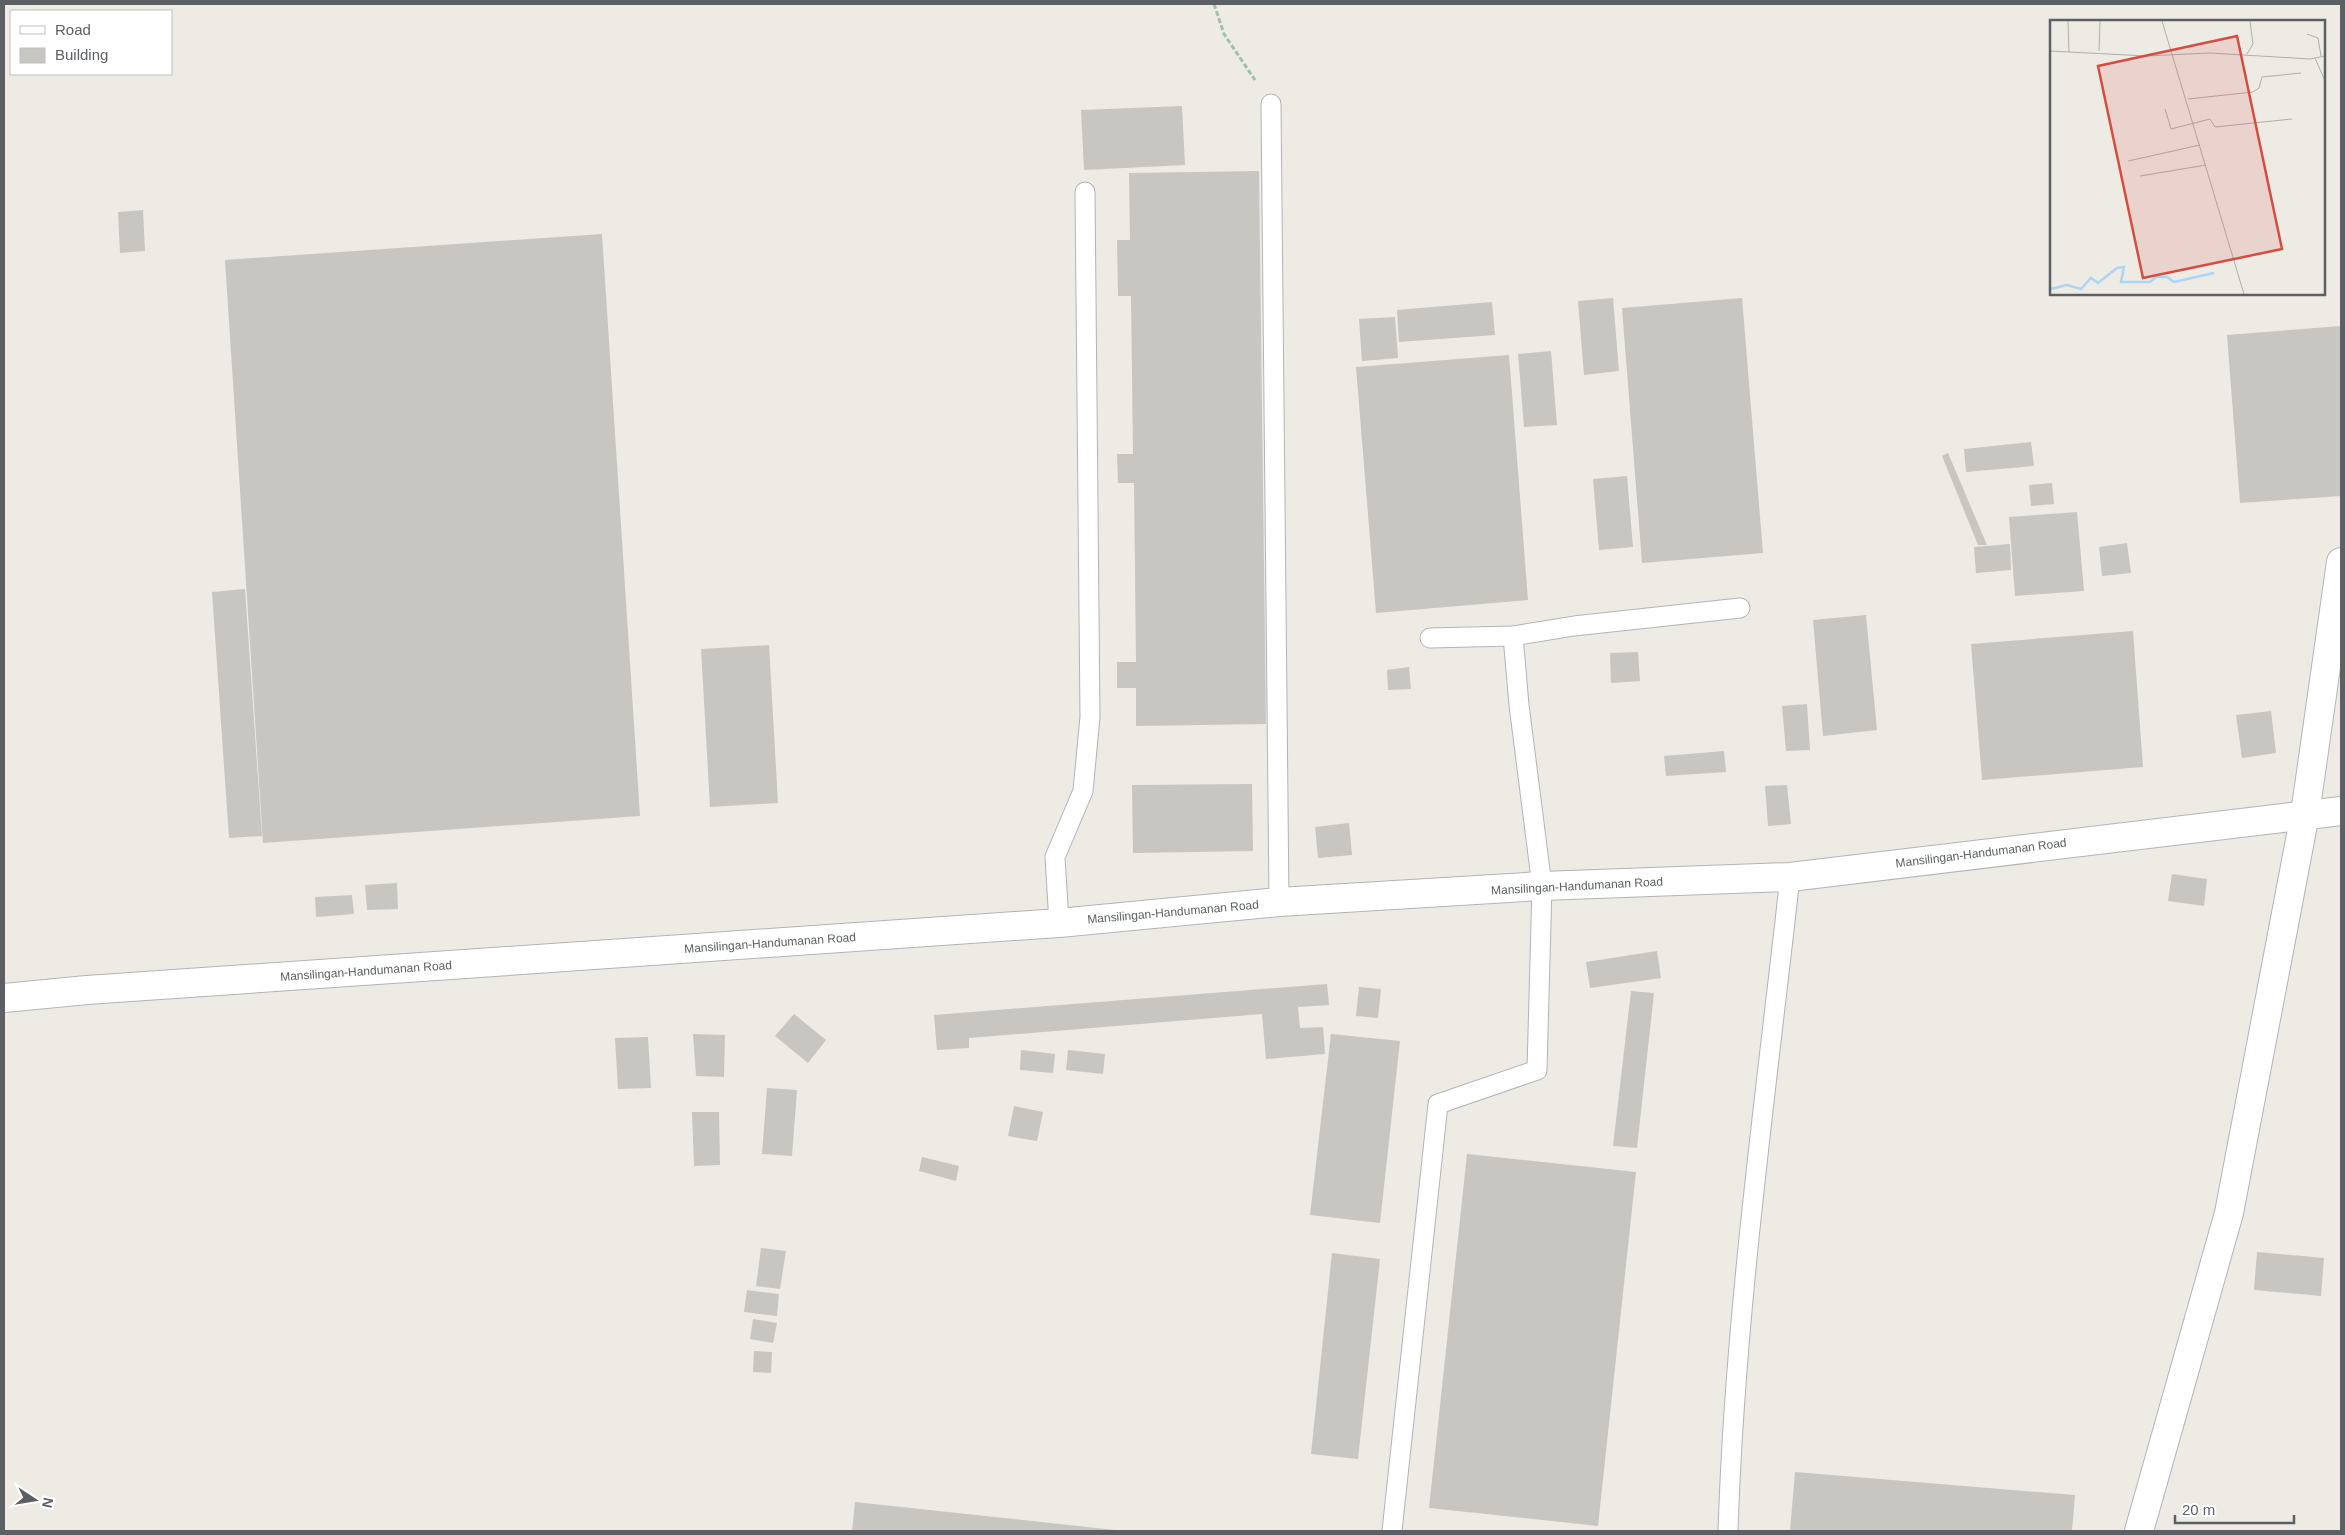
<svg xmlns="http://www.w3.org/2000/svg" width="2345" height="1535" font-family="Helvetica,sans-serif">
  <rect width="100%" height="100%" fill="#edebe4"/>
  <g fill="#c8c6c0">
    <path d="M1182,106L1185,165L1084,170L1081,110Z"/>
    <path d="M1259,171L1266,724L1136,726V688H1117V662H1136L1134,483H1118L1117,454H1133L1131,296H1118L1117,240H1130L1129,173Z"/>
    <path d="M143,210L145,251L120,253L118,212Z"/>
    <path d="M602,234L640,816L263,843L225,260Z"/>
    <path d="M1613,298L1619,371L1584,375L1578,301Z"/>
    <path d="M1742,298L1763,553L1642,563L1622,308Z"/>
    <path d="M1492,302L1495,335L1399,342L1397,310Z"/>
    <path d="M1395,317L1398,358L1362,361L1359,319Z"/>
    <path d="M2341,326V496L2240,503L2227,335Z"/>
    <path d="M1551,351L1557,425L1524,427L1518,354Z"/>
    <path d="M1509,355L1528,600L1376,613L1356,367Z"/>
    <path d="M2031,442L2034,466L1966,472L1964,449Z"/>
    <path d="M1948,453L1987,545H1978L1942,456Z"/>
    <path d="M1627,476L1633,547L1599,550L1593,479Z"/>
    <path d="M2052,483L2054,504L2031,506L2029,485Z"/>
    <path d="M2077,512L2084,591L2015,596L2009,517Z"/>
    <path d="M2127,543L2131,573L2102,576L2099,547Z"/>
    <path d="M2010,544L2011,570L1976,573L1974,547Z"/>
    <path d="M245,589L262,836L229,838L212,592Z"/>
    <path d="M1866,615L1877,730L1823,736L1813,620Z"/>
    <path d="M2133,631L2143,767L1982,780L1971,644Z"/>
    <path d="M769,645L778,803L710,807L701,649Z"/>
    <path d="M1638,652L1640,681L1611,683L1610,653Z"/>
    <path d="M1409,667L1411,689L1388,690L1387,670Z"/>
    <path d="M1807,704L1810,750L1786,751L1782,706Z"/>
    <path d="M2271,711L2276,753L2242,758L2236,715Z"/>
    <path d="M1724,751L1726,772L1666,776L1664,756Z"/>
    <path d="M1252,784L1253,851L1133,853L1132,785Z"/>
    <path d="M1787,785L1791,824L1768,826L1765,786Z"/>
    <path d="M1349,823L1352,855L1318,858L1315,827Z"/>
    <path d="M2172,874L2207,879L2204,906L2168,901Z"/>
    <path d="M397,883L398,909L367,910L365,885Z"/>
    <path d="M352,895L354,914L316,917L315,897Z"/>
    <path d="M1657,951L1661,978L1590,988L1586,962Z"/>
    <path d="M1327,984L1329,1005L1298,1007L1300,1028L1323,1027L1325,1054L1266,1059L1262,1014L969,1038V1048L937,1050L934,1015Z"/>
    <path d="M1359,987L1381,989L1378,1018L1356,1016Z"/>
    <path d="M1631,991L1654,993L1637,1148L1613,1146Z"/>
    <path d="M794,1014L826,1040L808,1063L775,1036Z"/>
    <path d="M693,1034L725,1035L724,1077L696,1076Z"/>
    <path d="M1331,1034L1400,1041L1380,1223L1310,1215Z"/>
    <path d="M648,1037L651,1088L618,1089L615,1038Z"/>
    <path d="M1021,1050L1055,1054L1053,1073L1020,1070Z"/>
    <path d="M1068,1050L1105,1054L1103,1074L1066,1070Z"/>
    <path d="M767,1088L797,1090L792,1156L762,1154Z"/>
    <path d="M1014,1106L1043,1112L1037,1141L1008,1136Z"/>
    <path d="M692,1112H719L720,1165L694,1166Z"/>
    <path d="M1467,1154L1636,1172L1598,1526L1429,1508Z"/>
    <path d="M922,1157L959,1166L956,1181L919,1171Z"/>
    <path d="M761,1248L786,1251L780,1289L756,1286Z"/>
    <path d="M2257,1252L2324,1258L2321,1296L2254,1290Z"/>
    <path d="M1332,1253L1380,1259L1358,1459L1311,1454Z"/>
    <path d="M747,1290L779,1294L777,1316L744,1312Z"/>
    <path d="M753,1319L777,1323L773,1343L750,1339Z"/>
    <path d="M754,1351L772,1352L771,1373L753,1372Z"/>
    <path d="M1795,1472L2075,1495L2072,1531H1790Z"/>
    <path d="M855,1502L1115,1530V1531H852Z"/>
  </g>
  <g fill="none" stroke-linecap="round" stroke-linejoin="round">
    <g stroke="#b1b4b7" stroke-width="21">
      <g id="service">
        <path d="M1271,104L1279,902"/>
        <path d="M1430,638L1513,636"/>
        <path d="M1059,923L1055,857L1083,791L1090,717L1085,192"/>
        <path d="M1392,1531L1438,1104L1537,1070L1542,886L1519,705L1513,636L1574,626L1740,608"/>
        <path d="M1728,1531C1735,1312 1766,1094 1790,877"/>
      </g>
    </g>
    <g stroke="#b1b4b7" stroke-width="30">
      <path id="minor" d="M2139,1531L2229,1213L2305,814L2341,562"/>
    </g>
    <g stroke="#b1b4b7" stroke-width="30">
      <path id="tertiary" d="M4,998L87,990L1059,923L1279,902L1542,886L1790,877L2341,811"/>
    </g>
    <path stroke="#9dc2a8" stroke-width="3" stroke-dasharray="5 2.5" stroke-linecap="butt" d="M1214,4L1224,34L1255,80"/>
    <use href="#service" stroke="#fff" stroke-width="19"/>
    <use href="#minor" stroke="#fff" stroke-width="28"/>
    <use href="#tertiary" stroke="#fff" stroke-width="28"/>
  </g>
  <g text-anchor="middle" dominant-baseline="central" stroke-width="4" stroke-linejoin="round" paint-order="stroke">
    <g font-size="12" fill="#5c5f63" stroke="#fff">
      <text transform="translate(1981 853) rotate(-7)">Mansilingan-Handumanan Road</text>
      <text transform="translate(1577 886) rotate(-3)">Mansilingan-Handumanan Road</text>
      <text transform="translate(1173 912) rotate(-5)">Mansilingan-Handumanan Road</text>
      <text transform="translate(770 943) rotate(-4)">Mansilingan-Handumanan Road</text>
      <text transform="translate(366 971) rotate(-4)">Mansilingan-Handumanan Road</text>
    </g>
  </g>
  <g transform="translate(2050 20)">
    <rect width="275" height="275" fill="#edebe4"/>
    <path fill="none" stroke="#abd5f5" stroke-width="2.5" d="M0,269L17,265L31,269L41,258L48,263L67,248L74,247L71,262H100L106,257H117L124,262L164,253"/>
    <path fill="none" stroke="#afafac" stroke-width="1" d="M18,1L19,32M112,1L194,274M257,14L268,18L271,36M0,31L96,36L160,33L260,39L275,36M49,31L50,1M197,34L203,24L200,1M265,38L275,61M138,79L203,72L209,68L212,57L251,53M115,89L121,109L160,99L165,107L242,99M78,141L150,125M90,156L156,145"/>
    <path fill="#d54d41" fill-opacity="0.15" stroke="#d54d41" stroke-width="2.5" d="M187,16L232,229L93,258L48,46Z"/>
    <rect width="275" height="275" fill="none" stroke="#5c5f63" stroke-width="2.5"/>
  </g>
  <rect width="2345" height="1535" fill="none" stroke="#5c5f63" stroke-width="10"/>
  <rect x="10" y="10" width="162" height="65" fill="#ffffff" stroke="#bebfc1"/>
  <rect x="20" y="26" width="25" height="8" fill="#ffffff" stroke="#bebfc1"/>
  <text x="55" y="35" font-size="15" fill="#5c5f63">Road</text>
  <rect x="20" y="48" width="25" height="15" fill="#c8c6c0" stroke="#bebfc1"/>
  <text x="55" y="60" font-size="15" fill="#5c5f63">Building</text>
  <g transform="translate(35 1500) rotate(102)" stroke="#ffffff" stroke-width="4" paint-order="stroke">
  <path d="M0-4L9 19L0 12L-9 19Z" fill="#5c5f63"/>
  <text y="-8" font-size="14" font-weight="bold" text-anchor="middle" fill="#5c5f63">N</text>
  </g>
  <path d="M2175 1515v8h119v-8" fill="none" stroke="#5c5f63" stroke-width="2.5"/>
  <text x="2182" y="1515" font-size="15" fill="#5c5f63" stroke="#ffffff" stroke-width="4" paint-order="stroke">20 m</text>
</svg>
